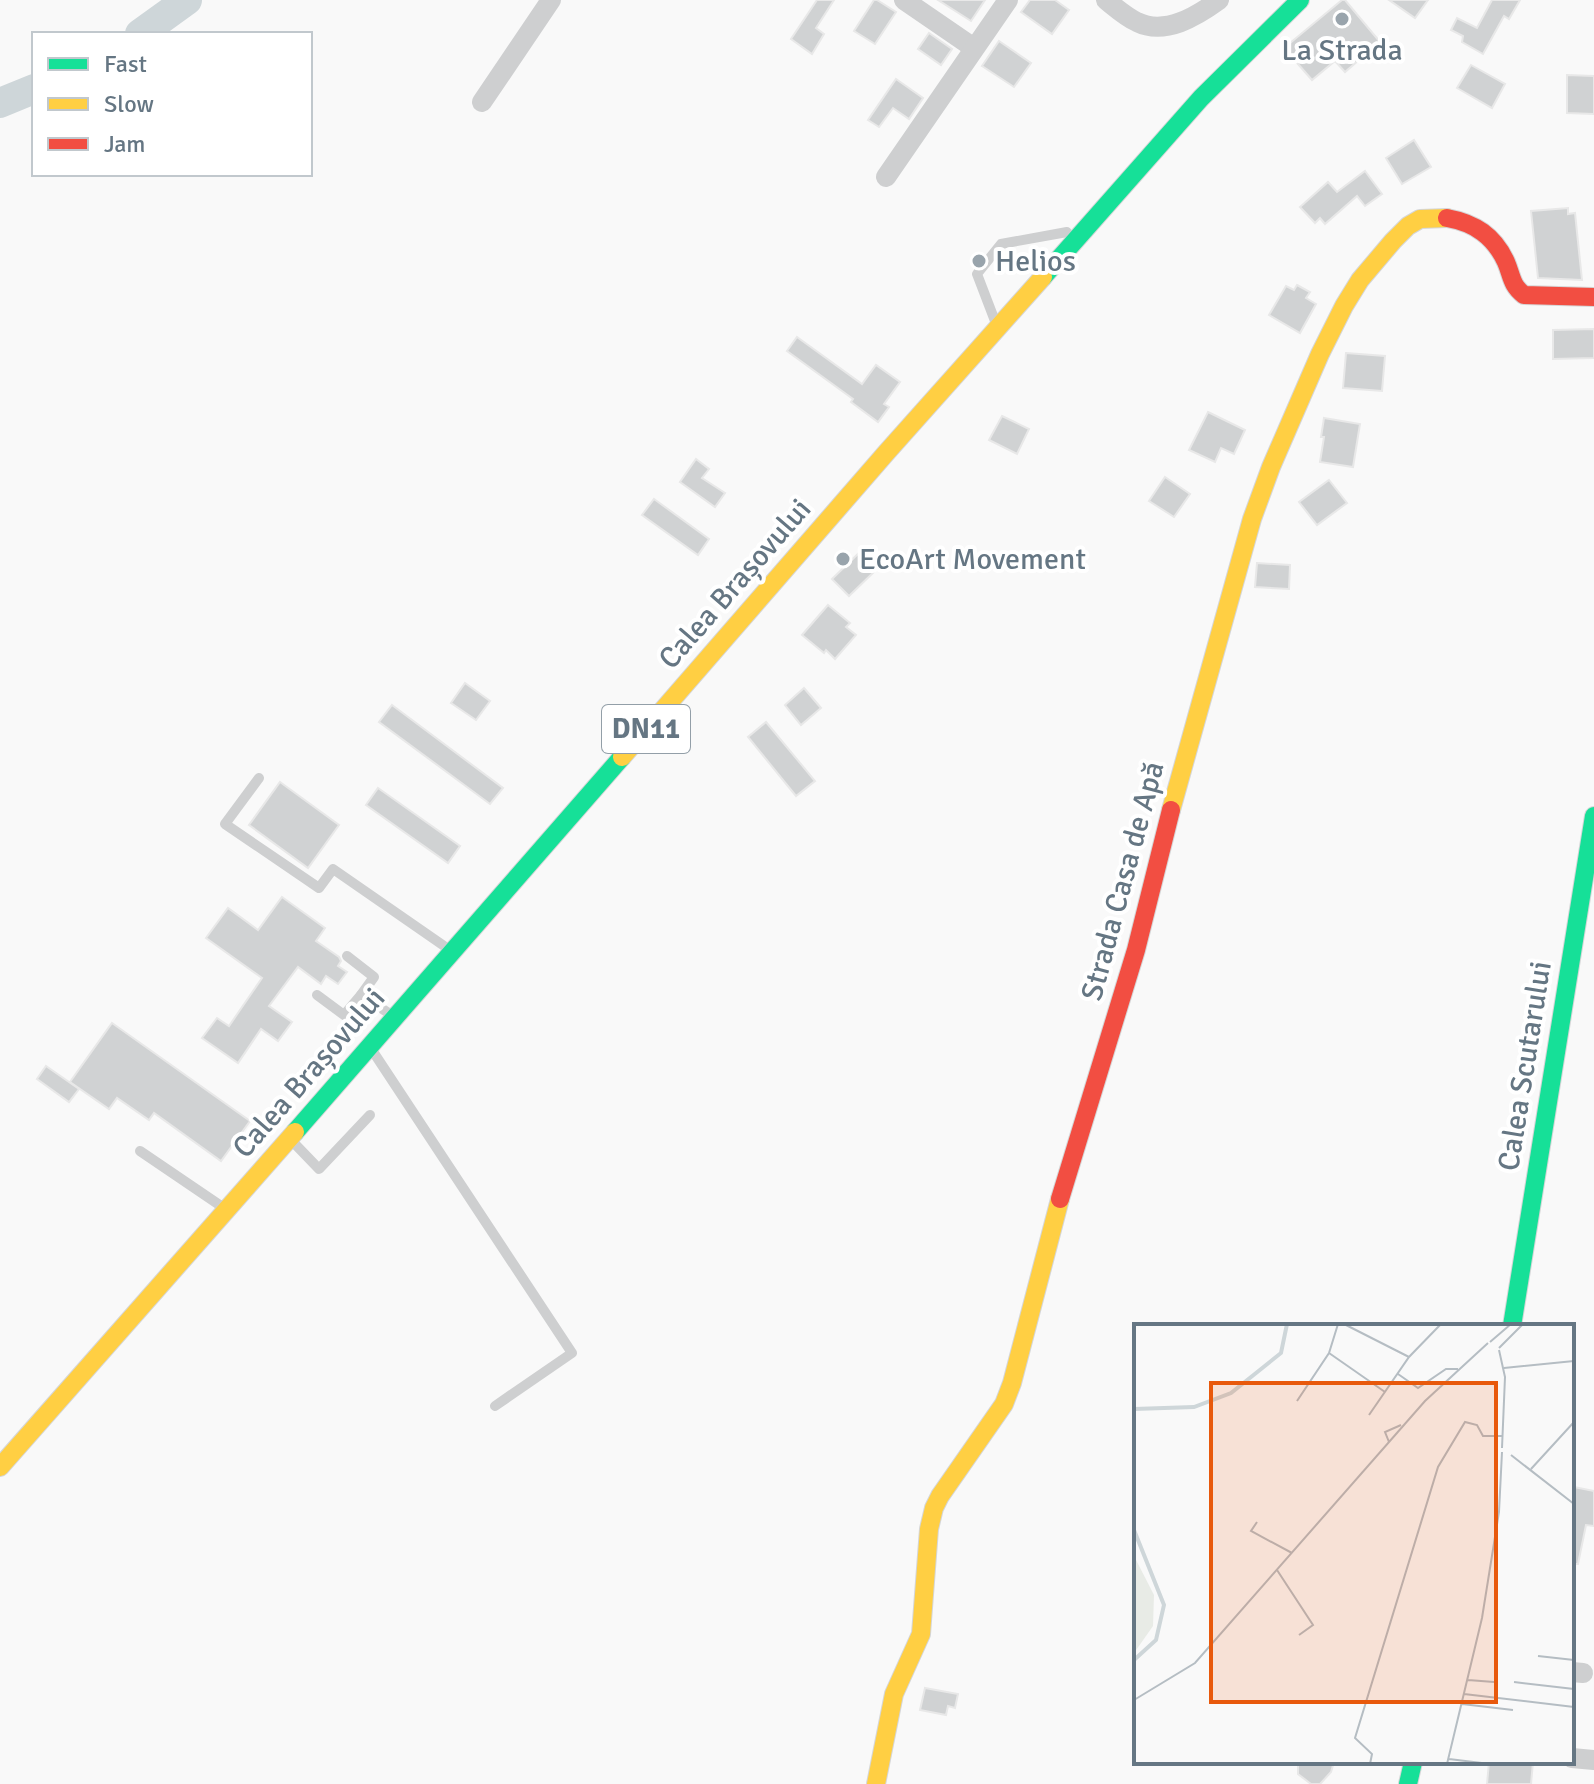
<svg xmlns="http://www.w3.org/2000/svg" width="1594" height="1784" font-family="Signika,sans-serif">
  <rect width="100%" height="100%" fill="#f9f9f9"/>
  <g fill="none" stroke-linecap="round" stroke-linejoin="round">
    <g stroke="#ced6d9" stroke-width="30">
      <path d="M140,34L187,0"/>
      <path d="M0,103L34,89"/>
    </g>
  </g>
  <g fill="#d0d2d3" stroke="#e8e8e8" stroke-width="2">
    <path d="M817,0H834L816,28L824,34L812,54L791,39Z"/>
    <path d="M874,0H877L896,12L875,44L854,31Z"/>
    <path d="M938,0H985L971,21Z"/>
    <path d="M1030,0H1055L1069,10L1052,34L1021,12Z"/>
    <path d="M1342,0H1345L1380,42L1345,72L1335,61L1312,80L1284,48Z"/>
    <path d="M1389,0H1428L1415,18Z"/>
    <path d="M1492,0H1520L1509,19L1504,16L1483,54L1462,42L1463,36L1451,30L1457,18L1477,28Z"/>
    <path d="M929,33L952,49L941,65L918,49Z"/>
    <path d="M999,41L1031,63L1014,87L982,66Z"/>
    <path d="M1471,65L1505,84L1492,108L1457,88Z"/>
    <path d="M1567,75L1594,76V114L1567,113Z"/>
    <path d="M896,79L923,98L909,119L893,108L879,127L868,120Z"/>
    <path d="M1414,140L1431,167L1402,184L1386,158Z"/>
    <path d="M1365,171L1382,194L1365,206L1357,196L1325,224L1320,218L1315,223L1300,207L1328,182L1337,192Z"/>
    <path d="M1568,208V214L1575,213L1582,280L1538,278L1531,211Z"/>
    <path d="M1297,285L1310,292L1306,298L1316,304L1300,333L1269,315L1286,286L1294,290Z"/>
    <path d="M1594,329V358L1553,359V330Z"/>
    <path d="M797,337L862,384L876,365L900,382L884,404L889,407L878,422L851,402L853,399L787,351Z"/>
    <path d="M1346,353L1385,356L1382,391L1343,388Z"/>
    <path d="M1208,412L1245,430L1234,454L1221,448L1215,462L1189,450Z"/>
    <path d="M1002,416L1029,429L1017,454L989,440Z"/>
    <path d="M1324,418L1360,424L1353,467L1320,462L1324,437H1321Z"/>
    <path d="M696,459L709,469L702,478L725,493L715,507L680,482Z"/>
    <path d="M1165,477L1190,494L1174,517L1149,501Z"/>
    <path d="M1329,480L1347,503L1317,525L1299,502Z"/>
    <path d="M654,499L709,539L698,555L642,515Z"/>
    <path d="M861,551L878,568L849,596L832,579Z"/>
    <path d="M1257,563L1290,565L1289,589L1255,587Z"/>
    <path d="M828,605L850,623L846,627L856,635L835,659L826,650L824,653L802,635Z"/>
    <path d="M465,683L490,701L476,720L451,703Z"/>
    <path d="M804,688L821,708L801,725L785,705Z"/>
    <path d="M392,705L503,788L490,804L379,722Z"/>
    <path d="M766,722L815,781L796,796L748,737Z"/>
    <path d="M280,782L339,825L308,868L249,825Z"/>
    <path d="M378,788L460,846L448,863L366,805Z"/>
    <path d="M282,897L325,928L316,941L339,957L341,961L338,966L347,972L338,984L326,976L321,984L298,967L269,1006L292,1022L278,1041L261,1029L238,1063L202,1038L217,1018L229,1026L262,978L206,938L228,908L258,930Z"/>
    <path d="M112,1023L250,1121L221,1161L154,1113L149,1120L117,1098L109,1109L70,1082Z"/>
    <path d="M46,1066L79,1089L69,1102L37,1079Z"/>
    <path d="M1574,1487L1594,1491V1526L1586,1525L1578,1564H1572Z"/>
    <path d="M925,1688L958,1694L955,1708L948,1706L946,1715L920,1710Z"/>
    <path d="M1298,1762H1334L1331,1772L1320,1784H1311L1298,1774Z"/>
    <path d="M1489,1762H1533L1531,1784H1487Z"/>
  </g>
  <g fill="none" stroke-linecap="round" stroke-linejoin="round">
    <g stroke="#d5d6d7" stroke-width="20">
      <g id="fast">
        <path d="M1043,277L1201,98L1300,0"/>
        <path d="M295,1132L622,757"/>
        <path d="M1512,1326L1594,816"/>
        <path d="M1408,1784L1413,1762"/>
      </g>
    </g>
    <g stroke="#d5d6d7" stroke-width="20">
      <g id="slow">
        <path d="M622,757L886,453L1043,277"/>
        <path d="M1171,810L1252,519L1271,467L1320,354L1344,306L1360,280L1393,241L1408,226L1420,219L1447,218"/>
        <path d="M0,1467L295,1132"/>
        <path d="M876,1784L894,1694L921,1634L929,1529L934,1508L940,1496L1004,1404L1012,1383L1060,1199"/>
      </g>
    </g>
    <g stroke="#d5d6d7" stroke-width="20">
      <g id="jam">
        <path d="M1447,218C1475,223 1494,236 1506,262C1512,276 1511,285 1524,295L1594,297"/>
        <path d="M1060,1199L1136,950L1171,810"/>
      </g>
    </g>
    <g stroke="#cecfd0" stroke-width="10">
      <path d="M995,321L977,274L1001,244L1067,232"/>
      <path d="M259,778L225,824L319,888L333,869L447,948"/>
      <path d="M347,956L374,977L361,995L390,1014"/>
      <path d="M317,995L344,1015L361,995"/>
      <path d="M374,1053L572,1353L495,1406"/>
      <path d="M294,1143L319,1169L370,1115"/>
      <path d="M140,1151L221,1206"/>
    </g>
    <g stroke="#cecfd0" stroke-width="20">
      <path d="M904,0L974,48"/>
      <path d="M1106,0C1116,8 1126,17 1137,22C1165,36 1197,16 1219,0"/>
      <path d="M482,102L551,0"/>
      <path d="M886,177L1008,0"/>
      <path d="M1572,1672L1583,1673"/>
      <path d="M1572,1758L1594,1760"/>
    </g>
    <use href="#fast" stroke="#16e098" stroke-width="18"/>
    <use href="#slow" stroke="#ffcf43" stroke-width="18"/>
    <use href="#jam" stroke="#f24e42" stroke-width="18"/>
  </g>
  <g fill="#99a4ac" stroke="#fff" stroke-width="3">
    <circle cx="1342" cy="19" r="8"/>
    <circle cx="979" cy="261" r="8"/>
    <circle cx="843" cy="559" r="8"/>
  </g>
  <g text-anchor="middle" dominant-baseline="central" stroke-width="8" stroke-linejoin="round" paint-order="stroke">
    <rect fill="#fff" stroke="#939fa8" stroke-width="2" x="602" y="705" width="88" height="48" rx="6"/>
    <g font-size="28" font-weight="bold" fill="#657683">
      <text x="646" y="729">DN11</text>
    </g>
    <g font-size="30" fill="#657683" stroke="#fff" text-anchor="start">
      <text x="1342" y="50" text-anchor="middle">La Strada</text>
      <text x="995" y="261">Helios</text>
      <text x="859" y="559">EcoArt Movement</text>
    </g>
    <g font-size="30" fill="#657683" stroke="#fff">
      <text transform="translate(735 584) rotate(-49)">Calea Brașovului</text>
      <text transform="translate(1123 881) rotate(-75)">Strada Casa de Apă</text>
      <text transform="translate(1525 1066) rotate(-81)">Calea Scutarului</text>
      <text transform="translate(309 1073) rotate(-49)">Calea Brașovului</text>
    </g>
  </g>
  <g transform="translate(1134 1324)">
    <rect width="440" height="440" fill="#f9f9f9"/>
    <path d="M0,232L20,271L19,302L0,329Z" fill="#e8ebe6"/>
    <path fill="none" stroke="#ced6d9" stroke-width="4" d="M0,85L60,83L97,69L147,29L153,0M0,206L30,281L22,316L0,336"/>
    <path fill="none" stroke="#b5bdc3" stroke-width="2" d="M210,0L275,33M393,0H436M356,18L377,0M365,24L389,0M365,26L371,53L368,124M195,29L251,68M370,44L440,37M264,50L284,64L312,45H324M163,77L195,29L204,0M235,91L275,33L307,0M255,118L251,108L267,101M377,131L440,180M397,145L440,98M123,198L117,207L158,229M143,246L179,301L165,311M404,332L440,336M334,356L360,358M380,358L440,365M330,370L440,383M0,376L61,339L291,77L354,19M328,380L379,386M315,435L356,440M236,440L238,430L221,414L304,143L331,98L343,101L349,112H369M313,440L348,294L365,188L368,128"/>
    <path fill="#e8590c" fill-opacity="0.15" stroke="#e8590c" stroke-width="4" d="M77,59H362V378H77Z"/>
    <rect width="440" height="440" fill="none" stroke="#657683" stroke-width="4"/>
  </g>
  <rect x="32" y="32" width="280" height="144" fill="#ffffff" stroke="#c1c8cd" stroke-width="2"/>
  <rect x="48" y="58" width="40" height="12" fill="#16e098" stroke="#c1c8cd" stroke-width="2"/>
  <text x="104" y="72" font-size="24" fill="#657683">Fast</text>
  <rect x="48" y="98" width="40" height="12" fill="#ffcf43" stroke="#c1c8cd" stroke-width="2"/>
  <text x="104" y="112" font-size="24" fill="#657683">Slow</text>
  <rect x="48" y="138" width="40" height="12" fill="#f24e42" stroke="#c1c8cd" stroke-width="2"/>
  <text x="104" y="152" font-size="24" fill="#657683">Jam</text>
</svg>
